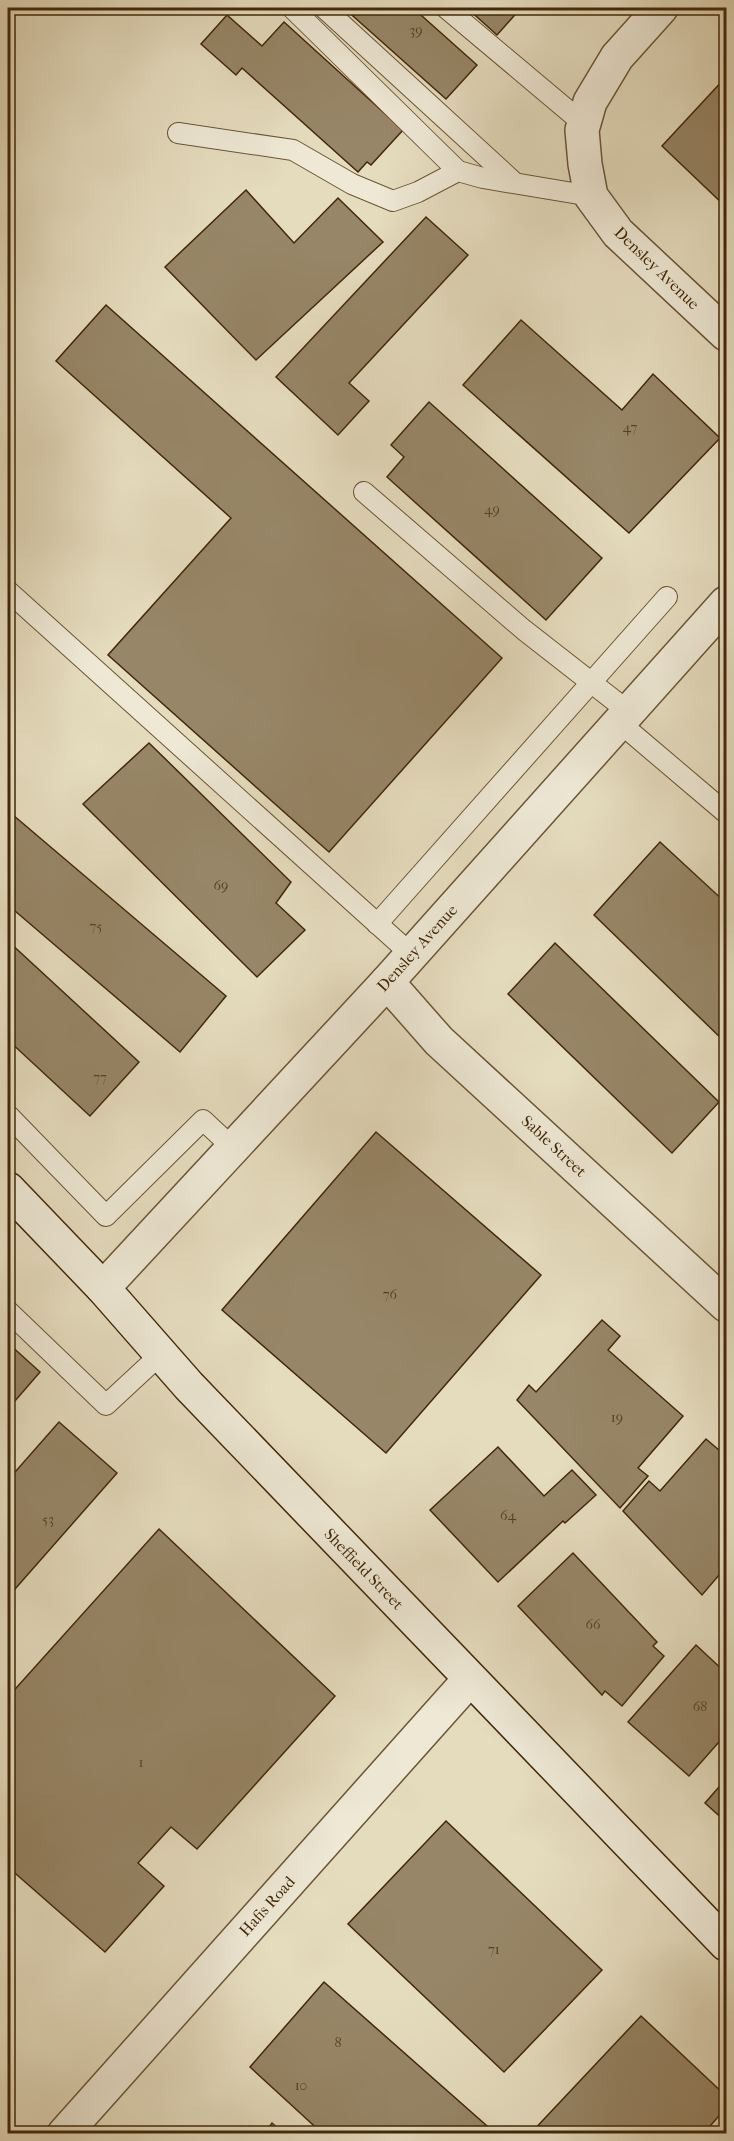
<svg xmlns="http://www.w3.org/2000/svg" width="734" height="2141" font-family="'IM FELL French Canon',serif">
  <rect width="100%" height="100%" fill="#e5dcbe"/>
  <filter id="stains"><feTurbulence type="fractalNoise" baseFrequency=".00333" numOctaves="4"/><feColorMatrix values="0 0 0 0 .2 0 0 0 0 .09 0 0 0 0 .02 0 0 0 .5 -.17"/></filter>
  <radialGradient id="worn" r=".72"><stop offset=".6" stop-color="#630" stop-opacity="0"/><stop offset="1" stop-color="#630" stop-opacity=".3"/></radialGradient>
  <g fill="#978667" stroke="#422808" stroke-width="1.5">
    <path d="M344,8H413L477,65L446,99Z"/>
    <path d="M467,8H521L497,35Z"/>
    <path d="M227,15L262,46L284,22L403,130L371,165L367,162L358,172L242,68L236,75L201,44Z"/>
    <path d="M726,77V207L662,146Z"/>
    <path d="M246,190L294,243L338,198L383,242L256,360L165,267Z"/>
    <path d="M426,217L468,255L349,383L369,401L338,435L276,377Z"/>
    <path d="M106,305L502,658L329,852L108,655L231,518L56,361Z"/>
    <path d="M521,320L622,410L653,374L720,438L629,533L463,385Z"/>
    <path d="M429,402L602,558L546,620L387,477L404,457L391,445Z"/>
    <path d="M149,743L291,882L276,903L305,930L257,977L83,804Z"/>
    <path d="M13,815L226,996L180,1052L8,905V823Z"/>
    <path d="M660,842L726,903V1043L594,915Z"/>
    <path d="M8,941L139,1062L90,1116L8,1040Z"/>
    <path d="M555,943L719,1102L672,1153L508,994Z"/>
    <path d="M376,1132L541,1275L386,1453L222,1310Z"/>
    <path d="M602,1320L620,1336L608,1350L683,1416L638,1468L648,1476L620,1508L517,1400L529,1385L536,1392Z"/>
    <path d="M8,1343L40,1372L8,1409Z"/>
    <path d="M59,1422L117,1473L8,1597V1480Z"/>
    <path d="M706,1439L726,1456V1567L702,1595L623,1511L649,1481L660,1491Z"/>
    <path d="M498,1447L544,1496L572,1470L596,1495L565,1523L563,1521L498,1582L430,1510Z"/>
    <path d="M159,1529L335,1696L197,1849L171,1827L138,1863L164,1886L105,1952L8,1867V1697Z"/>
    <path d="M573,1553L657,1642L653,1646L664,1656L622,1706L605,1691L602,1695L518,1606Z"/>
    <path d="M696,1645L726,1673V1734L689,1776L628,1722Z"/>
    <path d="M726,1779V1822L705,1803Z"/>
    <path d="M446,1821L602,1970L504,2072L348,1924Z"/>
    <path d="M324,1982L495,2133L323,2134L250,2067Z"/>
    <path d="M641,2016L726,2096V2108L703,2134H530Z"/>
    <path d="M272,2123L284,2134H264Z"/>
  </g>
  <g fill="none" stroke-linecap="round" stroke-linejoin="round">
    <g stroke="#6b5536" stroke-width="22">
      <g id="lane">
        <path d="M292,8L458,171"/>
        <path d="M324,8L515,183"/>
        <path d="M446,8L584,124"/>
        <path d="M178,133L293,150L352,184L393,201L418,192L458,171L483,178L591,196"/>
        <path d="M364,492L524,630L629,712"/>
        <path d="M8,591L412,955"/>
        <path d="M620,723L726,813"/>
        <path d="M377,924L667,597"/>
        <path d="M8,1115L106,1216L203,1120L233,1148"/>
        <path d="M8,1311L106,1405L161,1354"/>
      </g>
    </g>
    <g stroke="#6b5536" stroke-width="36">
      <g id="street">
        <path d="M661,8L617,57L590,102L582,130L585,164L591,196L618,233L726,334"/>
        <path d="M387,982L439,1041L726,1305"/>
        <path d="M103,1288L387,982L726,603"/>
        <path d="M64,2134L470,1679"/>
      </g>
    </g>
    <g stroke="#422808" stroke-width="36">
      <path id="secondary" d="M8,1189L103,1288L189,1386L726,1944"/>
    </g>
    <use href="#lane" stroke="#eee8d5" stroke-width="20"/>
    <use href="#street" stroke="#eee8d5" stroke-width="33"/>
    <use href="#secondary" stroke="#eee8d5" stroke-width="33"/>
  </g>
  <g text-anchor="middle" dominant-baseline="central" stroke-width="5" stroke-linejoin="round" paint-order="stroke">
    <g font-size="14" fill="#574020">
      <text x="416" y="30">39</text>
      <text x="630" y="427">47</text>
      <text x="492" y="509">49</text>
      <text x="221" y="885">69</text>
      <text x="96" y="926">75</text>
      <text x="100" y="1077">77</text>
      <text x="390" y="1294">76</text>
      <text x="617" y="1417">19</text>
      <text x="508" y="1515">64</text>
      <text x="48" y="1519">53</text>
      <text x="593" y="1624">66</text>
      <text x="700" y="1706">68</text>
      <text x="141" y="1762">1</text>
      <text x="494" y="1949">71</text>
      <text x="338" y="2042">8</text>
      <text x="301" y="2085">10</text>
    </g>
    <g font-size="16" fill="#422808" stroke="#eee8d5">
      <text transform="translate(657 268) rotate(44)">Densley Avenue</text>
      <text transform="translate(417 948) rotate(-48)">Densley Avenue</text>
      <text transform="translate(554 1146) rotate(43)">Sable Street</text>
      <text transform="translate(364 1569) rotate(46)">Sheffield Street</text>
      <text transform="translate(267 1906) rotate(-48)">Hafis Road</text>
    </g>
  </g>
  <rect width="734" height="2141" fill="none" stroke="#e5dcbe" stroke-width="30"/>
  <rect x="9" y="9" width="716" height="2123" fill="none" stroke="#422808" stroke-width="3"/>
  <rect x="15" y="15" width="704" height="2111" fill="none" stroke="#422808" stroke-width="1.5"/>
  <rect width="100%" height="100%" filter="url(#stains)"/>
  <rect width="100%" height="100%" fill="url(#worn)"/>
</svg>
